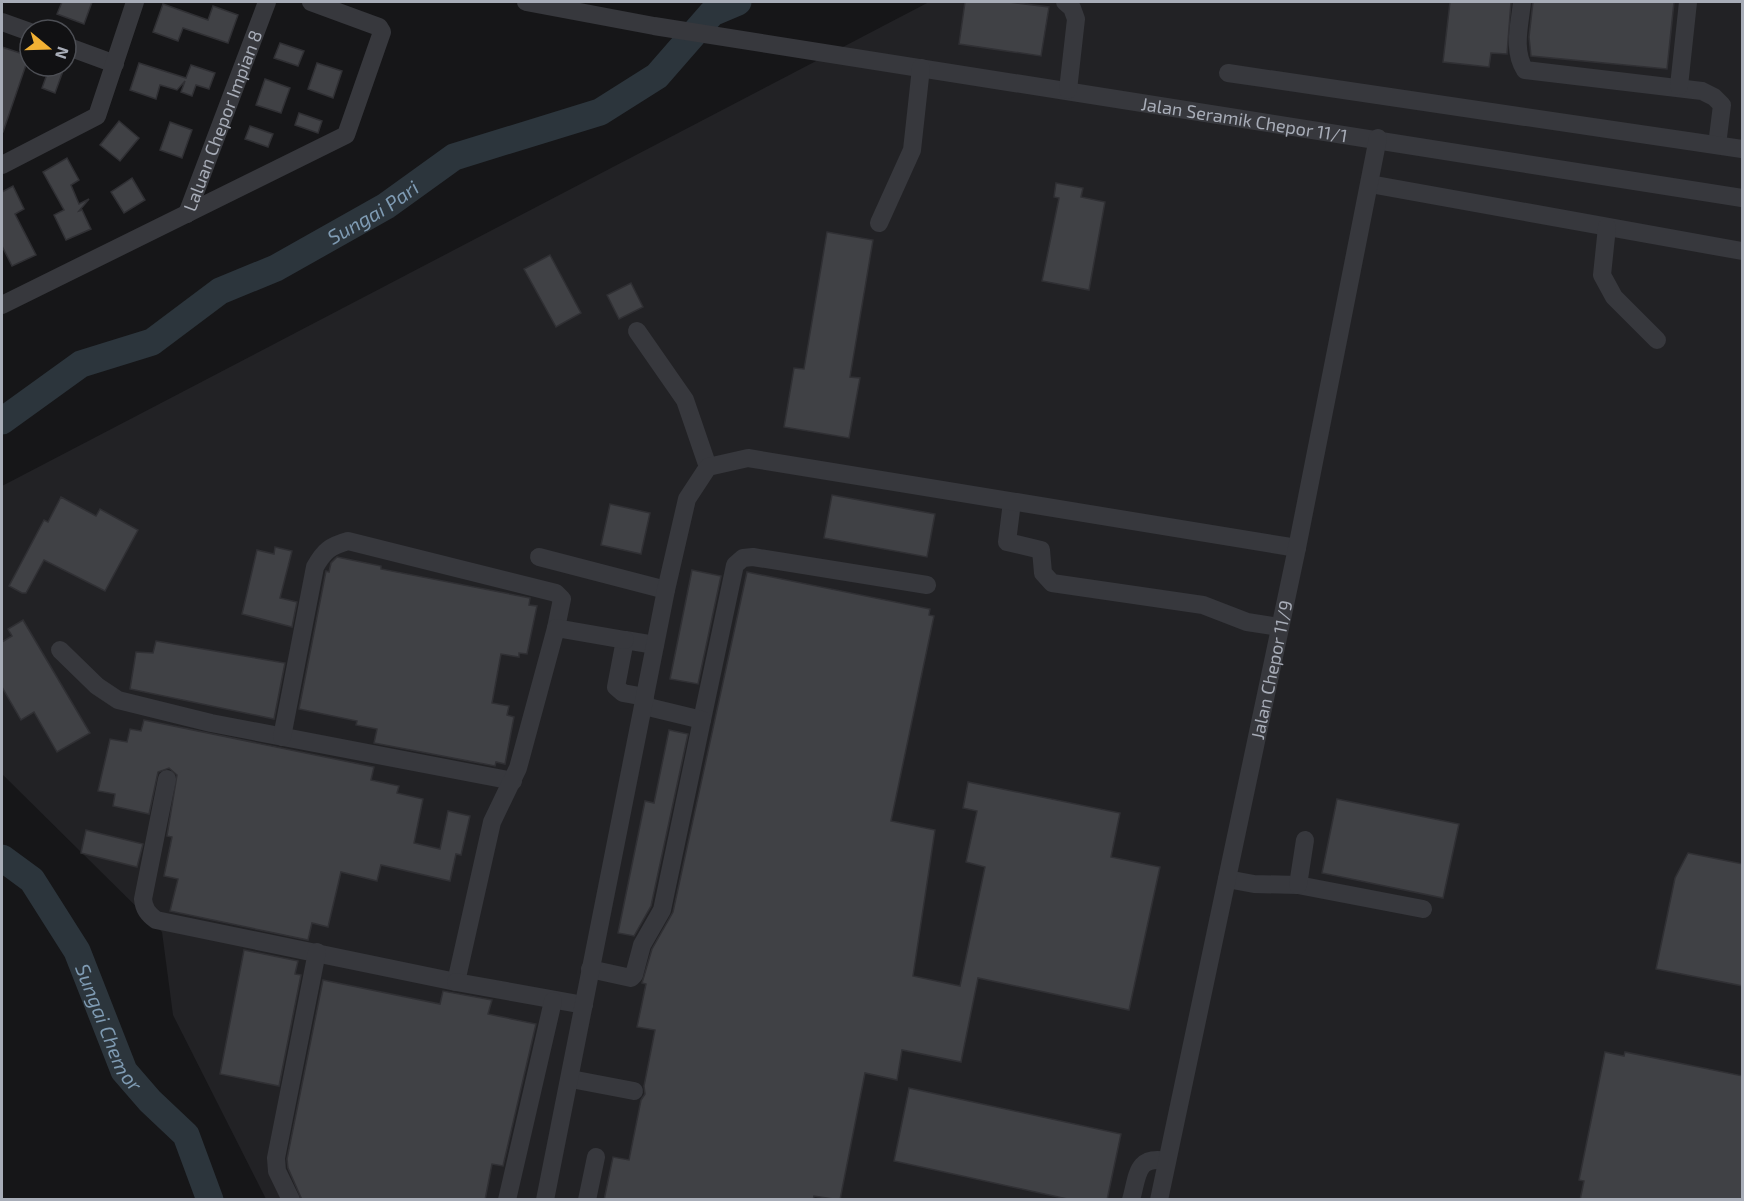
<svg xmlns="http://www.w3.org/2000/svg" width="1744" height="1201" font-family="'Exo 2',sans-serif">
  <rect width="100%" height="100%" fill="#161618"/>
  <path fill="#222225" d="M929,2H1742V1199H266L173,1015L162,932L2,774V486Z"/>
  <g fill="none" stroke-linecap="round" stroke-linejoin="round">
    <g stroke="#2c353c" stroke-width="27">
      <path id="s1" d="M2,421L81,364L152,342L220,291L276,268L386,206L454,157L600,112L657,76L712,13L738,2"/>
      <path id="s2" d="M2,858L32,880L77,951L124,1071L150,1101L186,1135L210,1200"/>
    </g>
  </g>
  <g fill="#404145" stroke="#303034" stroke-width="1.5">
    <path d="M62,2H92L84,24L57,14Z"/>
    <path d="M965,2H1009L1049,7L1041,56L959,44Z"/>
    <path d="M1450,2H1511L1507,54L1491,53L1489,67L1443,62Z"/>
    <path d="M1533,2H1674L1667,69L1531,56L1529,37Z"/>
    <path d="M163,4L208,20L213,6L238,15L228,43L183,28L178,41L153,32Z"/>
    <path d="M280,43L304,51L298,66L274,58Z"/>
    <path d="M2,47L29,56L3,132H2Z"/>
    <path d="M139,63L186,78L191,65L215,73L209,89L196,85L192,96L181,92L185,81L177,90L160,85L156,99L130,90Z"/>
    <path d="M317,63L342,71L333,98L308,89Z"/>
    <path d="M50,66L64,68L55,93L42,88Z"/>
    <path d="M265,79L290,88L281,113L256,105Z"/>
    <path d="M299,113L322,121L318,133L295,125Z"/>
    <path d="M119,121L139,138L120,161L100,145Z"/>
    <path d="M170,122L192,130L182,158L160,150Z"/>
    <path d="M250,126L273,134L268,147L245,139Z"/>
    <path d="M67,158L79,180L71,185L79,204L89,199L79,211L82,210L91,229L66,240L54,215L64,210L43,172Z"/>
    <path d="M132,178L145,200L124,213L111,192Z"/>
    <path d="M1056,183L1083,188L1081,197L1105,202L1089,290L1042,281L1059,198L1054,197Z"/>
    <path d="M13,186L24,209L15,214L36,255L12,266L2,246V192Z"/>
    <path d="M827,232L873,240L850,377L860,378L849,438L784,427L794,368L804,369Z"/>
    <path d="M550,255L581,313L556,327L524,269Z"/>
    <path d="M631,283L643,307L619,319L607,295Z"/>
    <path d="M832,495L935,514L927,557L824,538Z"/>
    <path d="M61,497L96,516L100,509L138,530L105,591L44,560L26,593H22L9,586L44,520L48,522Z"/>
    <path d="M610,504L650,513L641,554L601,545Z"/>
    <path d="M275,547L292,551L280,598L297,602L292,627L242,614L257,550L274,554Z"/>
    <path d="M337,557L381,566V569L530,598L529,605L537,606L527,654L519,653V657L501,654L492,703L509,706L507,715L514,717L505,764L496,762L495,766L374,743L377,729L356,725L357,721L299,709L326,571L329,572L331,563Z"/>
    <path d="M692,570L721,576L698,684L670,679Z"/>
    <path d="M747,572L930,609L929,615L934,616L891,821L935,830L913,976L960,986L985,867L966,862L977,811L963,808L968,782L1120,813L1111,857L1160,867L1129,1010L978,978L961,1062L902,1050L897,1080L865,1073L840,1200L814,1196L813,1200H604L613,1157L629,1160L641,1100L645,1094L644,1086L655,1030L637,1027L646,984L642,983L652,949L673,912Z"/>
    <path d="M23,620L90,733L57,752L34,712L21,720L2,687V642L12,636L8,629Z"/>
    <path d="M156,641L285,663L274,719L130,689L136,652L153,653Z"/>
    <path d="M144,720L374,767L371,780L399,786L397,793L423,799L414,843L440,849L448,811L470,816L461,855L456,854L450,881L381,865L377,881L341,872L328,927L312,923L308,940L170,911L178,879L164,876L172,837L167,836L177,775L169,768L158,772L149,814L113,806L115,794L98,791L110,739L127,742L130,729L141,731Z"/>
    <path d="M669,730L688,734L651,906L634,936L618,933L645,801L654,803Z"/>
    <path d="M1337,799L1459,824L1443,898L1322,873Z"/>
    <path d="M86,830L143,844L137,867L81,853Z"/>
    <path d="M1688,853L1743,864V986L1656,969L1675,878Z"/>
    <path d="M244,950L298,961L295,974L301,975L279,1086L220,1074Z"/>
    <path d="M323,980L440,1004L443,991L492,1000L488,1014L536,1024L503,1166L492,1164L485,1200H302L288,1168L287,1159Z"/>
    <path d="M1605,1052L1624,1056L1625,1052L1743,1076V1200H1580L1584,1181L1579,1180Z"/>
    <path d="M909,1088L1121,1134L1107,1200H1072L894,1161Z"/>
  </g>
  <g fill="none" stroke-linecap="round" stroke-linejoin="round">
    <g stroke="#37383d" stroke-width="18">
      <path id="s3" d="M526,2L654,26L1742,198"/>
      <path d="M1065,2L1072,8L1076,19L1068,90"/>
      <path d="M1522,2C1520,24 1512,50 1525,70L1702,91L1714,97L1722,105L1717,145"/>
      <path d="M2,22L30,32"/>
      <path d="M66,46L115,64"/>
      <path d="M1228,73L1742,149"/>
      <path d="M1679,86L1688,2"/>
      <path d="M2,165L97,116L135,2"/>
      <path d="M1370,184L1742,251"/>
      <path id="s4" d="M187,214L267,2"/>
      <path d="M879,223L912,150L921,68"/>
      <path d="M1607,227L1602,275L1614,297L1657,340"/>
      <path d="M2,305L346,135L382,32L379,27L311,2"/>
      <path d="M637,331L685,400L708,467"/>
      <path d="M1012,502L1007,542L1041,550L1043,573L1052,583L1203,605L1247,622L1280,627"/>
      <path d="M539,557L666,590"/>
      <path d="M60,650L97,686L118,700L211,723L513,781"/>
      <path d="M645,697L623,693L616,687L625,640L655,645"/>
      <path d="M702,720L735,565L743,558L753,557L927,585"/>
      <path d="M282,737L315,567C324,551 330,546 348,541L556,593L562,599L556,628"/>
      <path d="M167,779L143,899C144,909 148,914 156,920L456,982L492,822L518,768L556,628L625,640"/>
      <path d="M1227,879L1254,884L1298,885L1423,909"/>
      <path d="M1298,885L1305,840"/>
      <path d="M590,969L631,978L634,975L642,945L662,910L702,720L644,706"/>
      <path d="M456,982L584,1005"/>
      <path d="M571,1079L634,1091"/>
      <path d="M291,1200L277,1171L276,1158L317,952"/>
      <path d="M507,1200L553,1001"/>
      <path d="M545,1200L666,590L687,499L708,467L748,458L1297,548"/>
      <path d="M587,1200L596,1157"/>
      <path d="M1131,1200C1138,1175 1136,1155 1167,1161"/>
      <path id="s5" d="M1159,1200L1297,548L1378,138"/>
    </g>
  </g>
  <g text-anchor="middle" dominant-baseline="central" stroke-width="4.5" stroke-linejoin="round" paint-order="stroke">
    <g font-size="18" fill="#a8adb8" stroke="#111113">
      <text stroke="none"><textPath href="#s3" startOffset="728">Jalan Seramik Chepor 11/1</textPath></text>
      <text stroke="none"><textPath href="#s4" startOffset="100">Laluan Chepor Impian 8</textPath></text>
      <text stroke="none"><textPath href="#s5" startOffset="542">Jalan Chepor 11/9</textPath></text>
    </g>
    <g font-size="20" font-style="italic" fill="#7f9bb3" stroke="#111113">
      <text stroke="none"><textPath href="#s1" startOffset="429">Sungai Pari</textPath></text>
      <text stroke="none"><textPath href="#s2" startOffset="204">Sungai Chemor</textPath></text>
    </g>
  </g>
  <rect width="1744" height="1201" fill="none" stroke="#a8adb8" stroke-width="6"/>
  <g transform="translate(48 48) rotate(109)"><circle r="28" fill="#111113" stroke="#4d4f55" stroke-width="1.5"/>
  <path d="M0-4.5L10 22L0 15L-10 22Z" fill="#f2b134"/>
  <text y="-9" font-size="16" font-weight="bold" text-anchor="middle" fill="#a8adb8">N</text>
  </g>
</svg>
